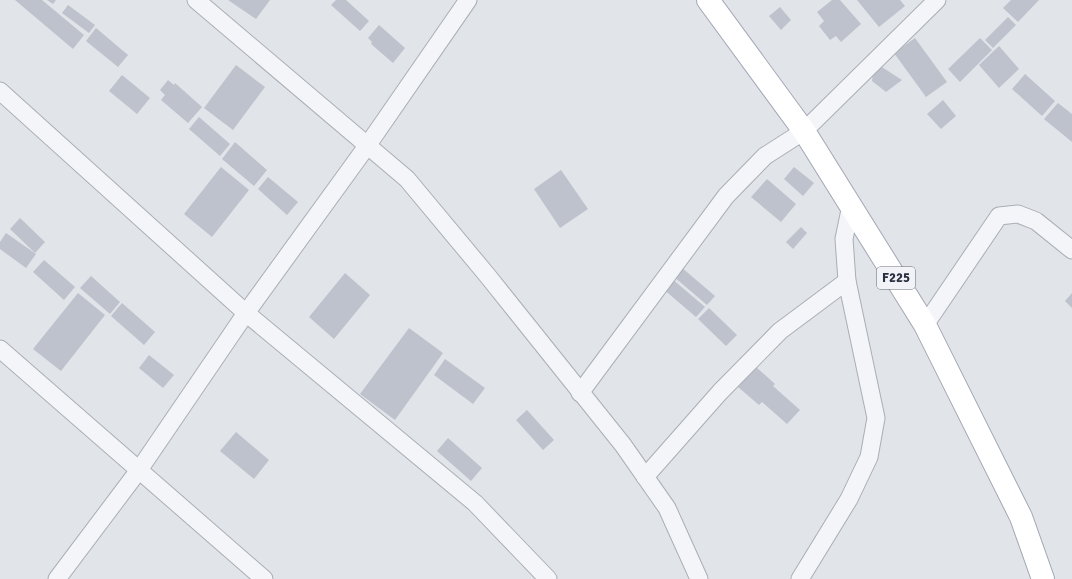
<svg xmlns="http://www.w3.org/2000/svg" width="1072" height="579" font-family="Signika,sans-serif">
  <rect width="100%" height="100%" fill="#e1e4e9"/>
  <g fill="#bec2cc">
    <path d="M15,0H42L84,35L73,49Z"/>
    <path d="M47,0H56L53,4Z"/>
    <path d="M228,0H270L256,19Z"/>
    <path d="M336,0H346L369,21L360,31L331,5Z"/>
    <path d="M832,0H840L861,24L841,42L836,36L830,40L819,26L824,21L817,12Z"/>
    <path d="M857,0H900L905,6L879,27Z"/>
    <path d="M1011,0H1039L1018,22L1003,8Z"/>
    <path d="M68,5L95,25L89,33L62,13Z"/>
    <path d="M780,7L791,20L781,30L769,16Z"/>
    <path d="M1008,17L1016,25L993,48L985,40Z"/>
    <path d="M379,25L405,48L393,63L371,44L372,42L368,38Z"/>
    <path d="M96,28L128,55L118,67L86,41Z"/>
    <path d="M915,38L947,82L926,97L894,53Z"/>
    <path d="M980,38L992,50L960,82L948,69Z"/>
    <path d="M999,46L1019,69L999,88L979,65Z"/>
    <path d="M874,62L902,80L886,92L872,81Z"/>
    <path d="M236,65L265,87L233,130L204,108Z"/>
    <path d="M1025,74L1055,101L1042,116L1012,89Z"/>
    <path d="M122,75L150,98L137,114L109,91Z"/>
    <path d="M168,80L174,85L175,83L202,107L188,123L161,100L165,95L160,90Z"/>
    <path d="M943,100L956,116L941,129L927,114Z"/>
    <path d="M1058,103L1072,114V142L1044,119Z"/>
    <path d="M199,117L230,144L220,156L189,129Z"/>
    <path d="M235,142L267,170L254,186L222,159Z"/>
    <path d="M221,167L249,190L212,237L184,214Z"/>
    <path d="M794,167L814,183L803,196L784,179Z"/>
    <path d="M561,170L588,209L560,228L534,189Z"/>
    <path d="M268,177L298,202L287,215L258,189Z"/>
    <path d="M767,179L796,204L781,222L751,197Z"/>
    <path d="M20,218L45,242L35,253L10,229Z"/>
    <path d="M801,227L807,233L793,249L786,242Z"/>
    <path d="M6,233L36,254L26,268L0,249V242Z"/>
    <path d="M44,260L75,287L64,300L33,272Z"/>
    <path d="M681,267L715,296L707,305L673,276Z"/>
    <path d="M345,273L370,295L334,339L309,317Z"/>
    <path d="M91,276L120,302L110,314L80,288Z"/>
    <path d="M671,278L705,307L696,317L662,288Z"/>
    <path d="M78,293L105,315L61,371L33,349Z"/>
    <path d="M1072,293V308L1065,301Z"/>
    <path d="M122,303L155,332L144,345L111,316Z"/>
    <path d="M709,308L737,335L726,346L698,319Z"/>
    <path d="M409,328L443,353L395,420L360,394Z"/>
    <path d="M149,355L174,375L163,388L139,368Z"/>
    <path d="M445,359L485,388L473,404L434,375Z"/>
    <path d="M756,367L775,384L773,386L800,410L787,424L762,402L759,405L738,387Z"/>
    <path d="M527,410L554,440L543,450L516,420Z"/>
    <path d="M236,432L269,460L254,479L220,451Z"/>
    <path d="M448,438L482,468L471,481L437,451Z"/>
  </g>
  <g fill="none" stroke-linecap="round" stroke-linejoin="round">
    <g stroke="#aaaeb6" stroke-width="19">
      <g id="street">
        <path d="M196,0L407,179L487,275L623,445L667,508L699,579"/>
        <path d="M0,91L246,313L475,503L548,579"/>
        <path d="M925,325L999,216L1018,214L1036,221L1072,250"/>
        <path d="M0,349L264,579"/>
        <path d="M580,393L726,196L765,156L804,131L937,0"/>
        <path d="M645,477L720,392L780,331L847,281"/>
        <path d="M57,579L139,470L246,313L367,146L468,0"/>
        <path d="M800,579L849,499L869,457L876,418L847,281L844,239L851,205"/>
      </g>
    </g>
    <g stroke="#a1a7b5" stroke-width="24">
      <path id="primary" d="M708,0L804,131L925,325L1021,517L1043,579"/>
    </g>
    <use href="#street" stroke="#f4f5f8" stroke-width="17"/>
    <use href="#primary" stroke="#fff" stroke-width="22"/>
  </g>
  <g text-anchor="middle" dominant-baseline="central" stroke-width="4" stroke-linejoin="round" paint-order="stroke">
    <rect fill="#f1f3f7" stroke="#666a77" stroke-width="1" x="877" y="267" width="38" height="22" rx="3"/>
    <g font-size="13" font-weight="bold" fill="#2a3040">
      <text x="896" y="278">F225</text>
    </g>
  </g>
</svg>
